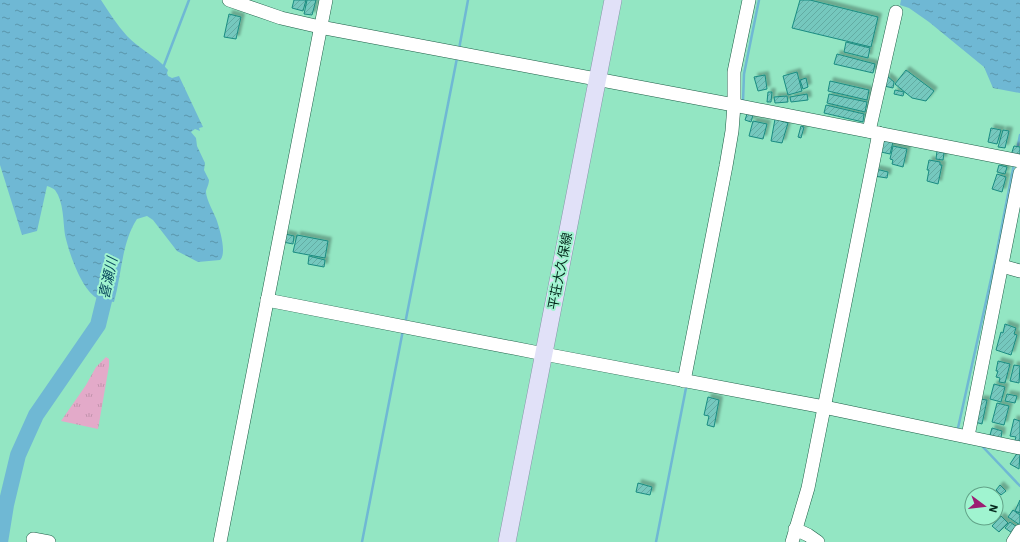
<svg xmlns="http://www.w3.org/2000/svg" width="1020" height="542" font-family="'IBM Plex Sans','Noto Sans JP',sans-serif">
  <defs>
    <pattern id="grass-tufts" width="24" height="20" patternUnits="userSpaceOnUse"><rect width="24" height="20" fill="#e3aac9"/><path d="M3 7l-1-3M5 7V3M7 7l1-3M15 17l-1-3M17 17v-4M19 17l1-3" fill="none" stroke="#c192ac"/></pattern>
    <pattern id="water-ripples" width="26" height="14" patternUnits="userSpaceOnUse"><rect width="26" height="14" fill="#6fb8d4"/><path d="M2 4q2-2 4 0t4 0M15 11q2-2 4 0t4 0" fill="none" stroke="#5996ab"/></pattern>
    <pattern id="building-hatch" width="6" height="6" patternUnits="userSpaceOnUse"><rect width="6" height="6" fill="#74c8be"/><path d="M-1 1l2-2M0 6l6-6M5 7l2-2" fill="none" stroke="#63aca3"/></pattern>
    <filter id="shadow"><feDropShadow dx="3.5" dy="-3.5" stdDeviation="1" flood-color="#0004"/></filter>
  </defs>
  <rect width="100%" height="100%" fill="#93e6c3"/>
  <path fill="url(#grass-tufts)" d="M106,357L109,359V366L98,429L61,421L86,385L96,367Z"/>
  <g fill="url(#water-ripples)">
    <path d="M0,0H101C109,12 117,25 127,36C139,49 156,56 168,70L167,73L168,76L172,78L179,76L203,127L199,128L200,131L195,129L191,132L196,138L197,146L205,163L204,170L209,180C209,185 206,189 206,192C206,199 215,215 217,221C220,230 227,254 220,260L198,262L177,251L153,220L147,216L137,219C121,244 122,274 114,302C110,301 104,301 99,299C82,292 69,253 65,235C63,222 64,202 55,190C53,188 50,187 47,186L37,231L22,235L0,165Z"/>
    <path d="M901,0H1020V93L993,88L984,67L929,22L909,8L900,5Z"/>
  </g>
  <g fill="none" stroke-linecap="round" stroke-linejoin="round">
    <g stroke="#6fb8d4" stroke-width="2.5">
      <path d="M459,49L468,0"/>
      <path d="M163,68L189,0"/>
      <path d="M743,102L744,74L759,0"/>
      <path d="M1017,150L1020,135"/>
      <path d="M405,324L457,58"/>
      <path d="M958,428L995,261L1014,164"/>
      <path d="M982,446L1020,486"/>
      <path d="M362,542L403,330"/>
      <path d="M656,542L686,388"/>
    </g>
    <path stroke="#6fb8d4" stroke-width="16" d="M0,542L6,505L18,455L36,415L98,325L109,280"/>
  </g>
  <g fill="url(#building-hatch)" stroke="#1a8b81" filter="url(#shadow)">
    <path d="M294,0H306L303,11L292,8Z"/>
    <path d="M307,0H316L312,15L304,14Z"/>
    <path d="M800,0H810L878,17L871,47L792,28Z"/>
    <path d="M229,14L241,17L236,39L224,37Z"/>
    <path d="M846,42L870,48L868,58L844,52Z"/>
    <path d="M837,54L875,64L873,73L834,64Z"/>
    <path d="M906,70L934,91L926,101L912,98L895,84Z"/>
    <path d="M797,72L802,91L788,95L783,76Z"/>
    <path d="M765,75L767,89L758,91L754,77Z"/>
    <path d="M887,76L894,82L893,88L884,86Z"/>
    <path d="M806,78L808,87L803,89L800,80Z"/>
    <path d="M830,81L869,90L867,100L828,91Z"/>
    <path d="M895,90L904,92L903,96L894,94Z"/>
    <path d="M768,92H772L771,102H767Z"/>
    <path d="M807,94L808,100L791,102L790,97Z"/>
    <path d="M829,94L867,102L865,112L827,103Z"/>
    <path d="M787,96L788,102L775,103L774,97Z"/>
    <path d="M826,105L864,114L863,122L824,113Z"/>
    <path d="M747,114L753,115L751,122L745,120Z"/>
    <path d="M775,119L788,123L782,143L771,141Z"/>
    <path d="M753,121L767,124L763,139L749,136Z"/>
    <path d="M801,126L804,127L801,138L798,137Z"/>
    <path d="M991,128L1001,130L997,144L988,142Z"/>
    <path d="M1003,130L1009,131L1005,148L998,147Z"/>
    <path d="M884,140L893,142L890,154L881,152Z"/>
    <path d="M893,146L907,149L903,167L892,164L893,160L890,159Z"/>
    <path d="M1014,146L1020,147V157L1011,155Z"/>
    <path d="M937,151L944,153L943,160L936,159Z"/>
    <path d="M929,160L940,162V165H942L938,184L927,181L929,170H927Z"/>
    <path d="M999,165L1007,167L1005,174L997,172Z"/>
    <path d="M876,169L888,172L887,178L874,176Z"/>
    <path d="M997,174L1006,177L1002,192L992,189Z"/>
    <path d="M285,234L294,236L293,244L283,242Z"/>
    <path d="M297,235L328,241L325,258L293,252Z"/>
    <path d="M309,256L325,260L324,267L308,264Z"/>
    <path d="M1005,324L1016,328L1014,334L1017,335L1011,355L996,350L1001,332L1003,333Z"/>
    <path d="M998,361L1010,364L1005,383L999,382L1000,378L996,377L998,371H996Z"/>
    <path d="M1014,365L1020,366L1019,383L1010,381Z"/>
    <path d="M994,384L1005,387L1001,402L990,399Z"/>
    <path d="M1007,394L1017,396L1015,403L1005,401Z"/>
    <path d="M708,397L719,400L714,427L707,425L709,416L704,415Z"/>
    <path d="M980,399L987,400L982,424L975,422Z"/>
    <path d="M997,403L1009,406L1004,425L992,422Z"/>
    <path d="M1014,419L1020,421V443H1014L1016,437L1010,436Z"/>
    <path d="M992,428L1002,431L1001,438L990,435Z"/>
    <path d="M1018,452L1020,453L1019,469L1010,464Z"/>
    <path d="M638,483L652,487L650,495L636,492Z"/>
    <path d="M1000,485L1006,491L1001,495L996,490Z"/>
    <path d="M1020,500V513L1015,511Z"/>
    <path d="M1013,510L1020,515V525L1008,517Z"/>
    <path d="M1001,516L1008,523L999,532L992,526Z"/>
    <path d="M1010,522L1017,527L1012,533L1005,528Z"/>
  </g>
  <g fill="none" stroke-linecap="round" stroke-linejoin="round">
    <g stroke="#1d5e47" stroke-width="14">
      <g id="minor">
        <path d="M229,0L281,18L320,27L734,105L1020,161"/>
        <path d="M869,131L896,12"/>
        <path d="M1002,266L1020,271"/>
        <path d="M267,300L544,354L824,407L1020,448"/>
        <path d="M684,381L726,166L732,131L734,105V72L749,0"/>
        <path d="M968,436L1020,173"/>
        <path d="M795,529L808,535L818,542"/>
        <path d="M33,539L49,542"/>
        <path d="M220,542L326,0"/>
        <path d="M792,542L808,488L879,133"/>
        <path d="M1013,542L1020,531"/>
      </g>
    </g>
    <g stroke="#8794a9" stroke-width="18">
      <path id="major" d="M507,542L613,0"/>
    </g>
    <use href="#minor" stroke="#fff" stroke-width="13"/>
    <use href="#major" stroke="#e1e1f8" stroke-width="17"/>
  </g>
  <g text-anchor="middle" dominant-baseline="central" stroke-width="4" stroke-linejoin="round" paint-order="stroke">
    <g font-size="13" fill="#05291d" stroke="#a0f4d0">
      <text transform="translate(560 271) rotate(-79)">平荘大久保線</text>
    </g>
    <g font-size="14" font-style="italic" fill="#0b4a5f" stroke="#a0f4d0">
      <text transform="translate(108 278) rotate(-78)">喜瀬川</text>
    </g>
  </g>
  <g transform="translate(984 506) rotate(105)"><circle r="19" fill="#a0f4d0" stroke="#62a388"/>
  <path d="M0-3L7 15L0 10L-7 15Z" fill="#9c1d72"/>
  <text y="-6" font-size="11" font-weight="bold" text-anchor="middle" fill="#05291d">N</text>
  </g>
</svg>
